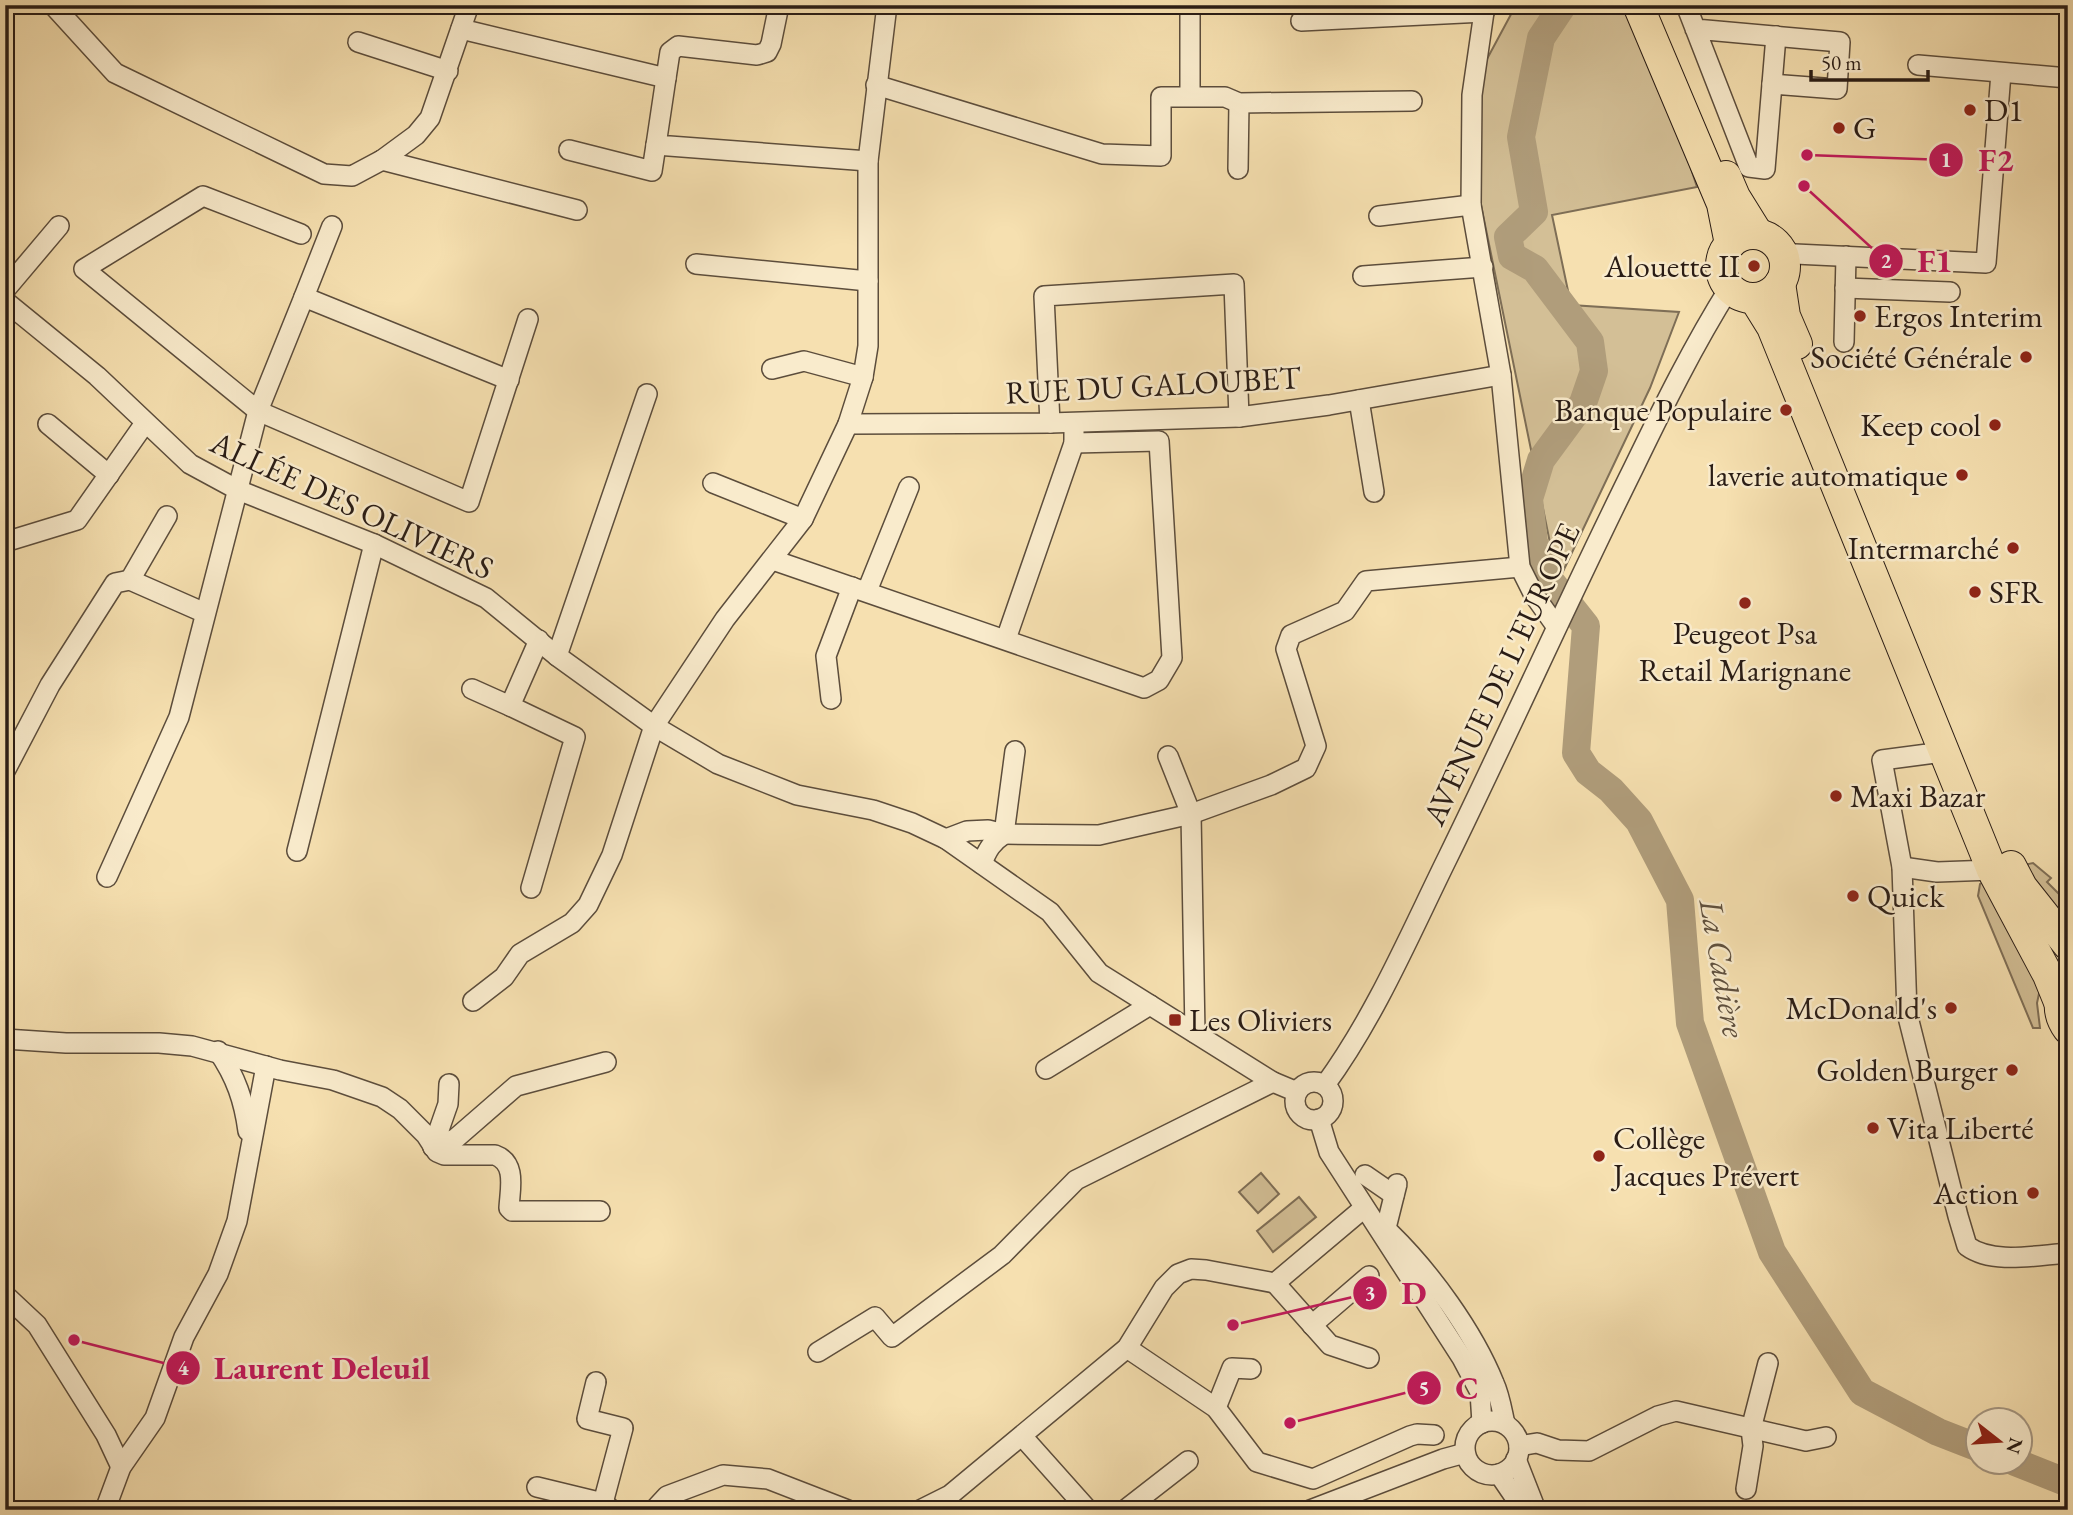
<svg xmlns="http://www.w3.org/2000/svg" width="2073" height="1515" font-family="'EB Garamond',serif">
  <rect width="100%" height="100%" fill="#f6e0b0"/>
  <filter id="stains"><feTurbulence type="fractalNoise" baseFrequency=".00286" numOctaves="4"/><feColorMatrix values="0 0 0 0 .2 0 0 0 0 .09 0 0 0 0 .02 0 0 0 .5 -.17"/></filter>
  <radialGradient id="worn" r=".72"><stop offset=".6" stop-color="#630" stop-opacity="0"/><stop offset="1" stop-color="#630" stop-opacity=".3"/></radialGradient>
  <g fill="#d3bf96" stroke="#7e6e56" stroke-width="2">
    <path d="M1516,5H1632L1662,80L1697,187L1552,215L1571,305L1679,312L1650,388L1558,582L1481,205L1480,72Z"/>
    <path d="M2033,863L2051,878L2047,882L2068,903V929L2026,869L2028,864Z"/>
    <path d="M1983,882L2040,989L2037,1003L2040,1028H2033L1978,896L1980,884Z"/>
    <path d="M1261,1173L1279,1194L1258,1213L1239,1192Z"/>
    <path d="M1299,1197L1316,1217L1273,1252L1257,1231Z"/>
  </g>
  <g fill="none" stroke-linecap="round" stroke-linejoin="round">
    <g stroke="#b09d7b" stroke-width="28">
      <path d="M1563,5L1541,38L1521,137L1534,212L1508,237L1512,256L1535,269L1590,342L1594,371L1583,403L1541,460L1529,499L1534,542L1548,578L1586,626L1576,753L1588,772L1611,790L1639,821L1680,900L1690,1023L1772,1252L1862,1392L1938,1432L1979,1448"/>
      <path d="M2015,1462L2068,1483"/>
    </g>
    <g stroke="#5c4d3c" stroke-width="22">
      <g id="minor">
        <path d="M53,5L115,73L324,174L352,176L382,160L416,135L430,118L469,5"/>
        <path d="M1190,5V96"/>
        <path d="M1488,5L1484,12L1472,95L1471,205L1501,375L1520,567L1534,595L1556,626"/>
        <path d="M1686,5L1749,167L1765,169L1772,84L1837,89L1840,42L1695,29"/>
        <path d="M5,7L8,5"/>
        <path d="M1301,21L1484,12"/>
        <path d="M461,29L666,78L656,145L868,161"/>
        <path d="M358,42L448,71"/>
        <path d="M1918,65L2068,78"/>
        <path d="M666,78L670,52L678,46L757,55L767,52L771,44L778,10"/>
        <path d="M1772,84L1776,36"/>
        <path d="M876,85L1102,154L1161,156V97H1225L1239,103L1412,101"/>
        <path d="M569,150L652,171L656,145"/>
        <path d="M382,160L577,210"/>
        <path d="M1238,169L1239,103"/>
        <path d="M1379,216L1471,205"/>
        <path d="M301,234L203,196L84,269L258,411L469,502L528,319"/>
        <path d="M1784,257L1795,254L1986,263L2001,73"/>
        <path d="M696,264L868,281"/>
        <path d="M1363,276L1483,267"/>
        <path d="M1845,288L1950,292"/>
        <path d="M5,290L59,226"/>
        <path d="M304,297L332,226"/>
        <path d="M5,301L97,376L190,464L238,490L374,544L486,598L557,656L654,726L718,764L797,795L873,810L912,823L946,839L1050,912L1099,973L1273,1082L1297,1092"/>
        <path d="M1844,342L1846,256"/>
        <path d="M772,369L804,361L863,377"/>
        <path d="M1359,400L1374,492"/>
        <path d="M1050,423L1044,296L1234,284L1239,417"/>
        <path d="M48,424L109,475"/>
        <path d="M848,424L1050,423L1239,417L1329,405L1501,375"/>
        <path d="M713,483L803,519"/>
        <path d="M5,542L77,520L145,423"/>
        <path d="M773,560L1144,688L1159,680L1172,658L1159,441L1074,443"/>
        <path d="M130,580L167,516"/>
        <path d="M867,591L909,487"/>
        <path d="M1006,639L1074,443V430"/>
        <path d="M557,656L647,394"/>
        <path d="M472,689L510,706"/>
        <path d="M831,699L826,656L852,587"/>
        <path d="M1943,752L1882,760L1902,867L1907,1013L1958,1216L1967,1246C1993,1265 2037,1255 2068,1253"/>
        <path d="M1168,756L1191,814L1195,1033"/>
        <path d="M5,771L50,685L115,583L130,580L205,613"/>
        <path d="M1004,834L1015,751"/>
        <path d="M946,839L967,831L988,830L1004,834L1099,835L1191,814L1271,785L1306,768L1316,746L1286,649L1291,635L1345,611L1366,581L1520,567"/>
        <path d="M297,851L374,544"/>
        <path d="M982,864C987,850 992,842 1004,834"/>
        <path d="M1902,867L1937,872L1992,870"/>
        <path d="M107,877L179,717L258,411L304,297L509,380"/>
        <path d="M531,888L575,737L510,706L539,640"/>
        <path d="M473,1001L504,977L520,954L572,923L588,905L612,855L654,726L725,619L803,519L848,424L863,377L868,346V161L887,5"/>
        <path d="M5,1039L66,1043H159L192,1046L280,1070L333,1080L382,1097L400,1109L426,1135L437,1152L444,1155H495C517,1163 510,1189 509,1208L512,1211H600"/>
        <path d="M218,1051C236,1077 244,1101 248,1131"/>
        <path d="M1046,1069L1150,1005"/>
        <circle cx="1314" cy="1101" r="19"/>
        <path d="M1325,1085C1376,1015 1410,934 1448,857C1511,728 1569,598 1633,469C1663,407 1693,346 1730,287"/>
        <path d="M1319,1119L1329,1152L1462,1358L1480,1392L1482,1423"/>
        <path d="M433,1147L455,1139L516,1086L606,1062"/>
        <path d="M433,1147L448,1104L449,1084"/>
        <path d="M1365,1175L1394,1195"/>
        <path d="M1386,1228L1397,1184"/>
        <path d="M1390,1233C1430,1272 1473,1331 1494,1383C1500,1396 1502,1411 1505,1424"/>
        <path d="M1275,1283L1330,1345L1369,1358"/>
        <path d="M5,1295L37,1325L106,1435L121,1467"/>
        <path d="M1312,1325L1369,1276"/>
        <path d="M1127,1348L1216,1408L1257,1462L1313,1479L1410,1436L1417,1434L1434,1435"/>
        <path d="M818,1352L875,1317L892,1337L1002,1255L1076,1180L1273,1082"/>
        <path d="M596,1382L587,1419L623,1428L603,1503"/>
        <path d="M1216,1408L1232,1368L1251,1369"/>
        <circle cx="1492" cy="1448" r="27"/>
        <path d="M1022,1436L1088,1510"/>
        <path d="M1519,1446L1537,1443L1558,1450L1589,1451L1658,1416L1676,1411L1806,1441L1826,1437"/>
        <path d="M1516,1459L1536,1510"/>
        <path d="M1499,1474L1514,1496L1519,1510"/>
        <path d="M537,1487L603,1503L612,1510"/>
        <path d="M1746,1489L1753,1446L1751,1429L1768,1363"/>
        <path d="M105,1510L121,1467L155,1418L184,1337L218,1274L237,1221L266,1066"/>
        <path d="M654,1510L667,1496L723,1475L768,1479L848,1510"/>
        <path d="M920,1510L950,1495L1127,1348L1164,1288L1178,1274L1191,1269L1206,1270L1275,1283L1364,1208"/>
        <path d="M1125,1510L1188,1461"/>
        <path d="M1310,1510L1443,1459L1465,1453"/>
      </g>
    </g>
    <g stroke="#291c15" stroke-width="32">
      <g id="primary">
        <path d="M1638,5L1722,204L1730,244"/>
        <path d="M1726,176L1735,197L1758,234"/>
        <circle cx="1753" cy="266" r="32"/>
        <path d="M1780,283L1785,316L1797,344"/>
        <path d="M1754,298L1772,327L1992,870L2048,975L2059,1002"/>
        <path d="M2011,866L2022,887L2068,945"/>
        <path d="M2066,984C2058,999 2057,1014 2068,1029"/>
      </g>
    </g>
    <use href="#minor" stroke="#f9ebcc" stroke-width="19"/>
    <use href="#primary" stroke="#f6e0b0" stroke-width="30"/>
  </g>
  <g fill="#8f2418" stroke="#f9ebcc" stroke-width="2.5">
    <circle cx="1970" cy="110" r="7"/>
    <circle cx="1839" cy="128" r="7"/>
    <circle cx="1754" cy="266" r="7"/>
    <circle cx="1860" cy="316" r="7"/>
    <circle cx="2026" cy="357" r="7"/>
    <circle cx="1786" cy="410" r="7"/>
    <circle cx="1995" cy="425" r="7"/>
    <circle cx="1962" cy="475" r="7"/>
    <circle cx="2013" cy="548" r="7"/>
    <circle cx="1975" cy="592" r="7"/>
    <circle cx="1745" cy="603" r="7"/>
    <circle cx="1836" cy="796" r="7"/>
    <circle cx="1853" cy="896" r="7"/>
    <circle cx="1951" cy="1008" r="7"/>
    <rect x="1168" y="1013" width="14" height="14" rx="3.5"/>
    <circle cx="2012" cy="1070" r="7"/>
    <circle cx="1873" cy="1128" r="7"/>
    <circle cx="1599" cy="1156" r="7"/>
    <circle cx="2033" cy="1193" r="7"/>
  </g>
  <g text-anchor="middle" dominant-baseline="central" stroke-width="5" stroke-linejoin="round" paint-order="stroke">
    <g font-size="32" fill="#291c15" stroke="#f9ebcc" text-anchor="start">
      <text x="1984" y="110">D1</text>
      <text x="1853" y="128">G</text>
      <text x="1740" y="266" text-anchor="end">Alouette II</text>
      <text x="1874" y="316">Ergos Interim</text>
      <text x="2012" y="357" text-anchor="end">Société Générale</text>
      <text x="1772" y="410" text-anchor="end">Banque Populaire</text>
      <text x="1981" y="425" text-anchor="end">Keep cool</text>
      <text x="1948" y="475" text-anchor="end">laverie automatique</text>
      <text x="1999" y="548" text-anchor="end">Intermarché</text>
      <text x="1989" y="592">SFR</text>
      <text x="1745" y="633" text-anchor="middle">Peugeot Psa<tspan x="1745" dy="37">Retail Marignane</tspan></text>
      <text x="1850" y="796">Maxi Bazar</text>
      <text x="1867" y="896">Quick</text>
      <text x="1937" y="1008" text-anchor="end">McDonald's</text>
      <text x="1189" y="1020">Les Oliviers</text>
      <text x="1998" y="1070" text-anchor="end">Golden Burger</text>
      <text x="1887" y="1128">Vita Liberté</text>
      <text x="1613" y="1138">Collège<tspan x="1613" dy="37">Jacques Prévert</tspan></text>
      <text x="2019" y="1193" text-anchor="end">Action</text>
    </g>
    <g font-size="32" fill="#291c15" stroke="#f9ebcc">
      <text transform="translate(1153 385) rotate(-3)">RUE DU GALOUBET</text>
      <text transform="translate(352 505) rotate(25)">ALLÉE DES OLIVIERS</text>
      <text transform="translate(1501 674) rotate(-65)">AVENUE DE L'EUROPE</text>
    </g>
    <g font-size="33" font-style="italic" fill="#5f503e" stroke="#f9ebcc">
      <text transform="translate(1723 968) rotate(80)">La Cadière</text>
    </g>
  </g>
  <path fill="none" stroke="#c2185b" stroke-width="2.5" d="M1807 155L1946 160M1804 186L1886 261M1233 1325L1370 1293M74 1340L183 1368M1290 1423L1424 1388"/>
  <g fill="#c2185b" stroke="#f9ebcc" stroke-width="2.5">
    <circle cx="1807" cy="155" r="7"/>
    <circle cx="1804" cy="186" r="7"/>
    <circle cx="1233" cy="1325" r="7"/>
    <circle cx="74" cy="1340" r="7"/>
    <circle cx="1290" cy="1423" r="7"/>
    <circle cx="1946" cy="160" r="18"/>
    <circle cx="1886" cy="261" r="18"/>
    <circle cx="1370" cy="1293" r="18"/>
    <circle cx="183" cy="1368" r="18"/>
    <circle cx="1424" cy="1388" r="18"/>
  </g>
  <g font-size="21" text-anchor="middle" font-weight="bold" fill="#fff">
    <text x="1946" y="167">1</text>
    <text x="1886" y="268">2</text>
    <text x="1370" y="1300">3</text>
    <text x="183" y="1375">4</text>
    <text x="1424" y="1395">5</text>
  </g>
  <g font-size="33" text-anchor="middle" font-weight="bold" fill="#c2185b" stroke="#f9ebcc" stroke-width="5" stroke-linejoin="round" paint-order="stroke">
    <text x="1996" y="171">F2</text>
    <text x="1935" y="272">F1</text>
    <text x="1414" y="1304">D</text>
    <text x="322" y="1379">Laurent Deleuil</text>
    <text x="1467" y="1399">C</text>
  </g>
  <rect width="2073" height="1515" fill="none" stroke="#f6e0b0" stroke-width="28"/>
  <rect x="7" y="7" width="2059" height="1501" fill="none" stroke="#291c15" stroke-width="3.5"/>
  <rect x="14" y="14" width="2045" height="1487" fill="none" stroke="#291c15" stroke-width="2"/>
  <g transform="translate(1999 1441) rotate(107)"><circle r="33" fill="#f9ebcc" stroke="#a69883" stroke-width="2"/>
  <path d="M0-5L12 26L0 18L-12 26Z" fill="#8f2418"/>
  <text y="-10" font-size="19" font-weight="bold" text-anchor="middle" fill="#291c15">N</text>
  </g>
  <path d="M1811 70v10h117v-10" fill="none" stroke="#291c15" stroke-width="3.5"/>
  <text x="1821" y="70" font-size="21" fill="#291c15" stroke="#f9ebcc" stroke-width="5" paint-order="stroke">50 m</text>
  <rect width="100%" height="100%" filter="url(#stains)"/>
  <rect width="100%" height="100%" fill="url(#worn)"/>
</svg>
